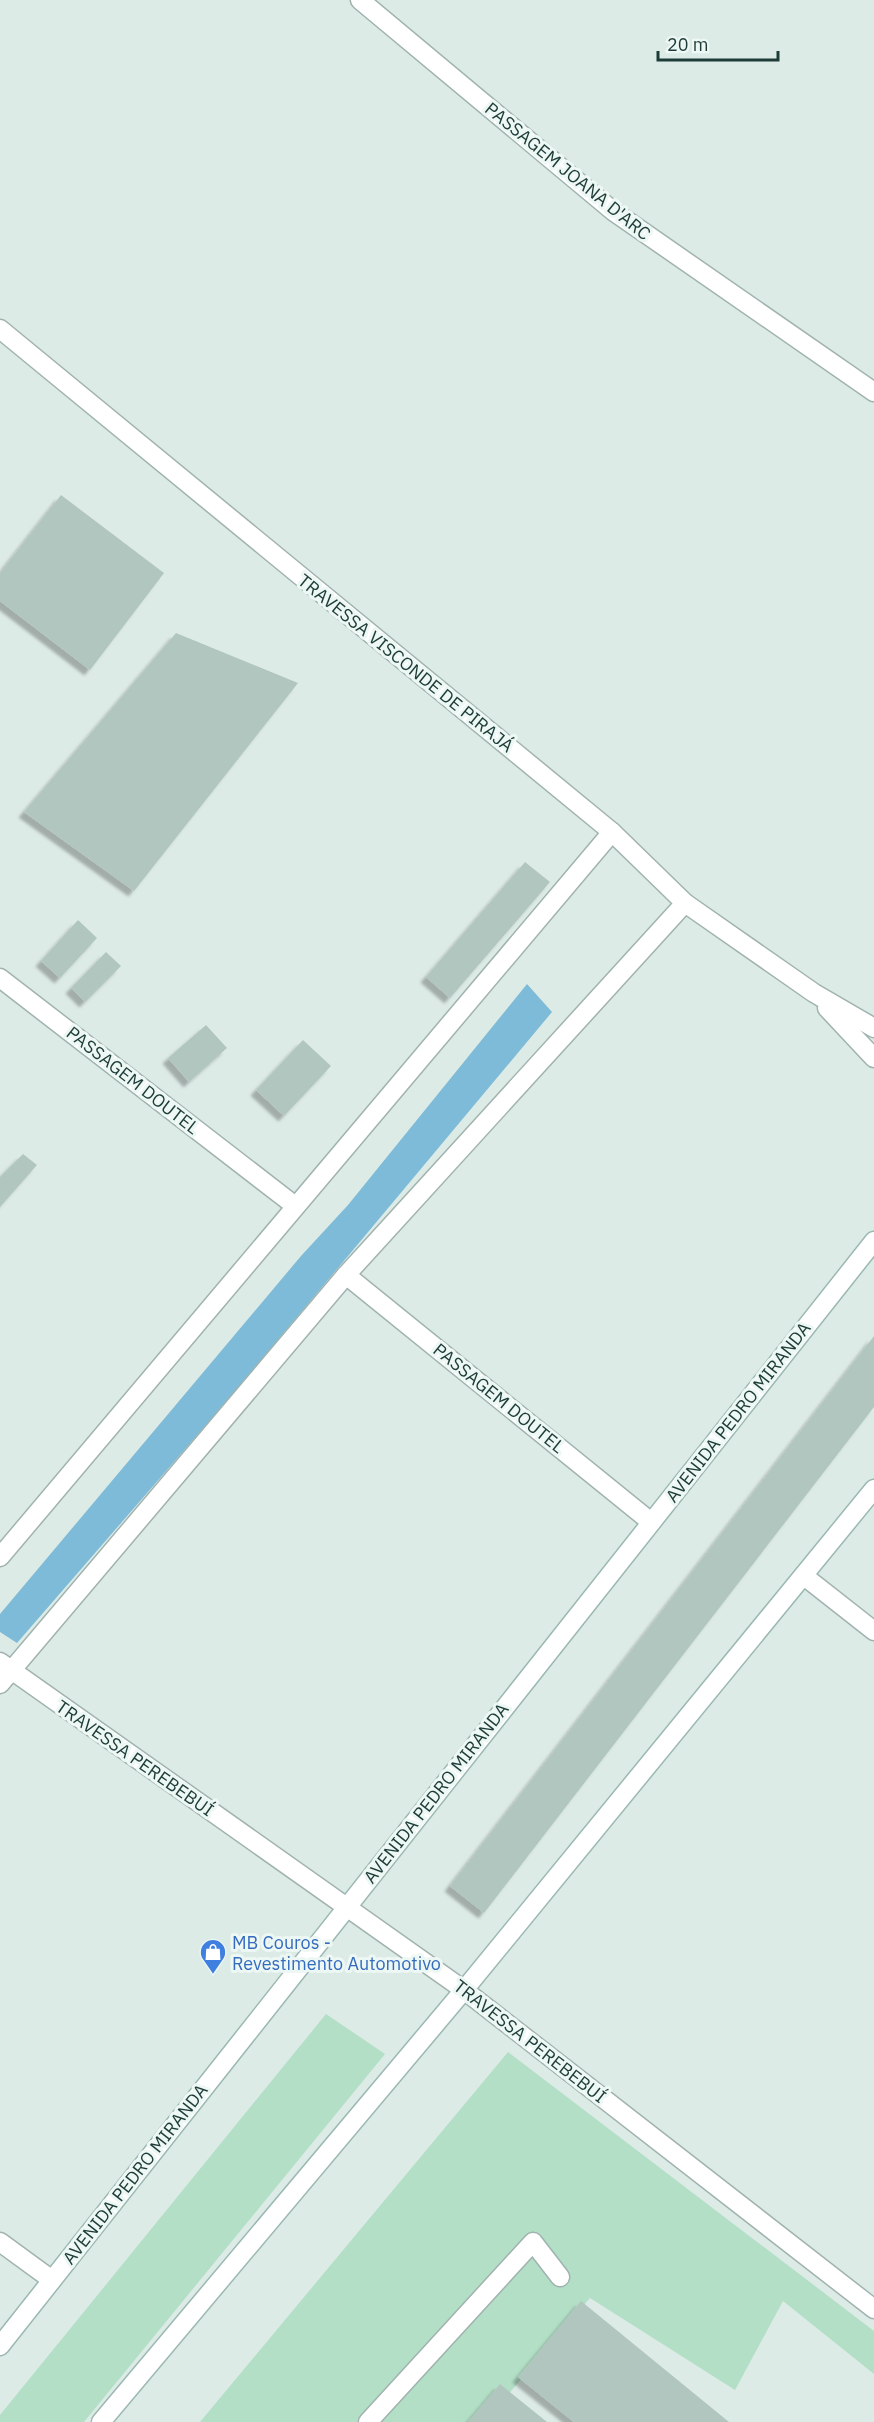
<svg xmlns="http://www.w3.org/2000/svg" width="874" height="2422" font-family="'IBM Plex Sans',sans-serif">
  <defs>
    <filter id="shadow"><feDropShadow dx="-5.5" dy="5.5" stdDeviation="1.5" flood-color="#0004"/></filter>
  </defs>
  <rect width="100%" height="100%" fill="#ddebe7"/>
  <g fill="#b2dfc6">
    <path d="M326,2014L385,2054L84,2422H0V2415Z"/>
    <path d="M508,2052L874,2331V2374L783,2301L735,2390L590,2298L485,2422H200Z"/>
  </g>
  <path fill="#7dbbd8" d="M527,984L552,1012L226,1402L17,1643L0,1632V1614L301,1256L348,1205Z"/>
  <g fill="#b2c6c0" filter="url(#shadow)">
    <path d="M61,495L164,573L90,670L0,601V573Z"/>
    <path d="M176,633L298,683L134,891L24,812Z"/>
    <path d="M525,862L550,882L450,998L426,977Z"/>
    <path d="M78,920L97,938L60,978L41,961Z"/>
    <path d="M106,952L121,966L85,1002L71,988Z"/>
    <path d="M206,1025L227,1048L189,1082L168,1058Z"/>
    <path d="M303,1040L331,1066L284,1116L256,1090Z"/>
    <path d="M23,1154L37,1165L0,1207V1177Z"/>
    <path d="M874,1336V1407L484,1913L450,1886Z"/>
    <path d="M581,2301L729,2422H574L518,2377Z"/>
    <path d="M500,2384L547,2422H468Z"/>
  </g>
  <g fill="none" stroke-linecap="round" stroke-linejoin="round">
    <g stroke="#a0b3af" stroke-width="21">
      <path id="service" d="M368,2422L533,2242L560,2277"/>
    </g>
    <g stroke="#a0b3af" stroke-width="21">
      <g id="minor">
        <path d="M360,0L613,211L874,392"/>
        <path d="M0,329L612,832L685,903L814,993L874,1028"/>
        <path d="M0,978L294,1205"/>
        <path d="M827,1008L874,1058"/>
        <path d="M346,1275L651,1522"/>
        <path d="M0,1557L612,832"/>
        <path d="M804,1576L874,1631"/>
        <path d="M0,1662L464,1990L874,2309"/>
        <path d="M0,1684L346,1275L685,903"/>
        <path d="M0,2242L52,2280"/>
      </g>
    </g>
    <g stroke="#9bb8b2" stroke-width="21">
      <g id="secondary">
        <path d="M0,2346L874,1241"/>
        <path d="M101,2422L464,1990L874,1489"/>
      </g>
    </g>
    <use href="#service" stroke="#fff" stroke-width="18"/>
    <use href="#minor" stroke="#fff" stroke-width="18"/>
    <use href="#secondary" stroke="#fff" stroke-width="18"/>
  </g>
  <defs>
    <g id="shop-pin" transform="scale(1.35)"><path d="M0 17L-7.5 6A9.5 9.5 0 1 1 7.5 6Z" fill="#3f7fe0" stroke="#edf7f4"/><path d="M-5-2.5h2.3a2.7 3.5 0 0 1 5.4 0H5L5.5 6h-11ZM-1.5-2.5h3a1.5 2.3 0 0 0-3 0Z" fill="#fff"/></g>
  </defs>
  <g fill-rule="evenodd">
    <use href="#shop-pin" x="213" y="1952"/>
  </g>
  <g text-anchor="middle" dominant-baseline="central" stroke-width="6" stroke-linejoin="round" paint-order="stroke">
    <g font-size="18" fill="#1d3c38" stroke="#edf7f4">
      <text transform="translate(568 171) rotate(39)">PASSAGEM JOANA D'ARC</text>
      <text transform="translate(406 663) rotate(39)">TRAVESSA VISCONDE DE PIRAJÁ</text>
      <text transform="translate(133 1080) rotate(38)">PASSAGEM DOUTEL</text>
      <text transform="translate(499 1398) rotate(39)">PASSAGEM DOUTEL</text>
      <text transform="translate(738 1412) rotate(-52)">AVENIDA PEDRO MIRANDA</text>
      <text transform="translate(135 1758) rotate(35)">TRAVESSA PEREBEBUÍ</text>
      <text transform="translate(436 1793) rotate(-52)">AVENIDA PEDRO MIRANDA</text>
      <text transform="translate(530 2041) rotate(38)">TRAVESSA PEREBEBUÍ</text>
      <text transform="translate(135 2174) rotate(-52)">AVENIDA PEDRO MIRANDA</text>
    </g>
    <g font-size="18" fill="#366cbe" stroke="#edf7f4" text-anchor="start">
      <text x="232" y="1942">MB Couros -<tspan x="232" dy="21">Revestimento Automotivo</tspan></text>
    </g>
  </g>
  <path d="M658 51v9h120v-9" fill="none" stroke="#1d3c38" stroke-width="3"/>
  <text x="667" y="51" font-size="18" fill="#1d3c38" stroke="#edf7f4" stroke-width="4.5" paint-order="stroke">20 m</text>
</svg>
